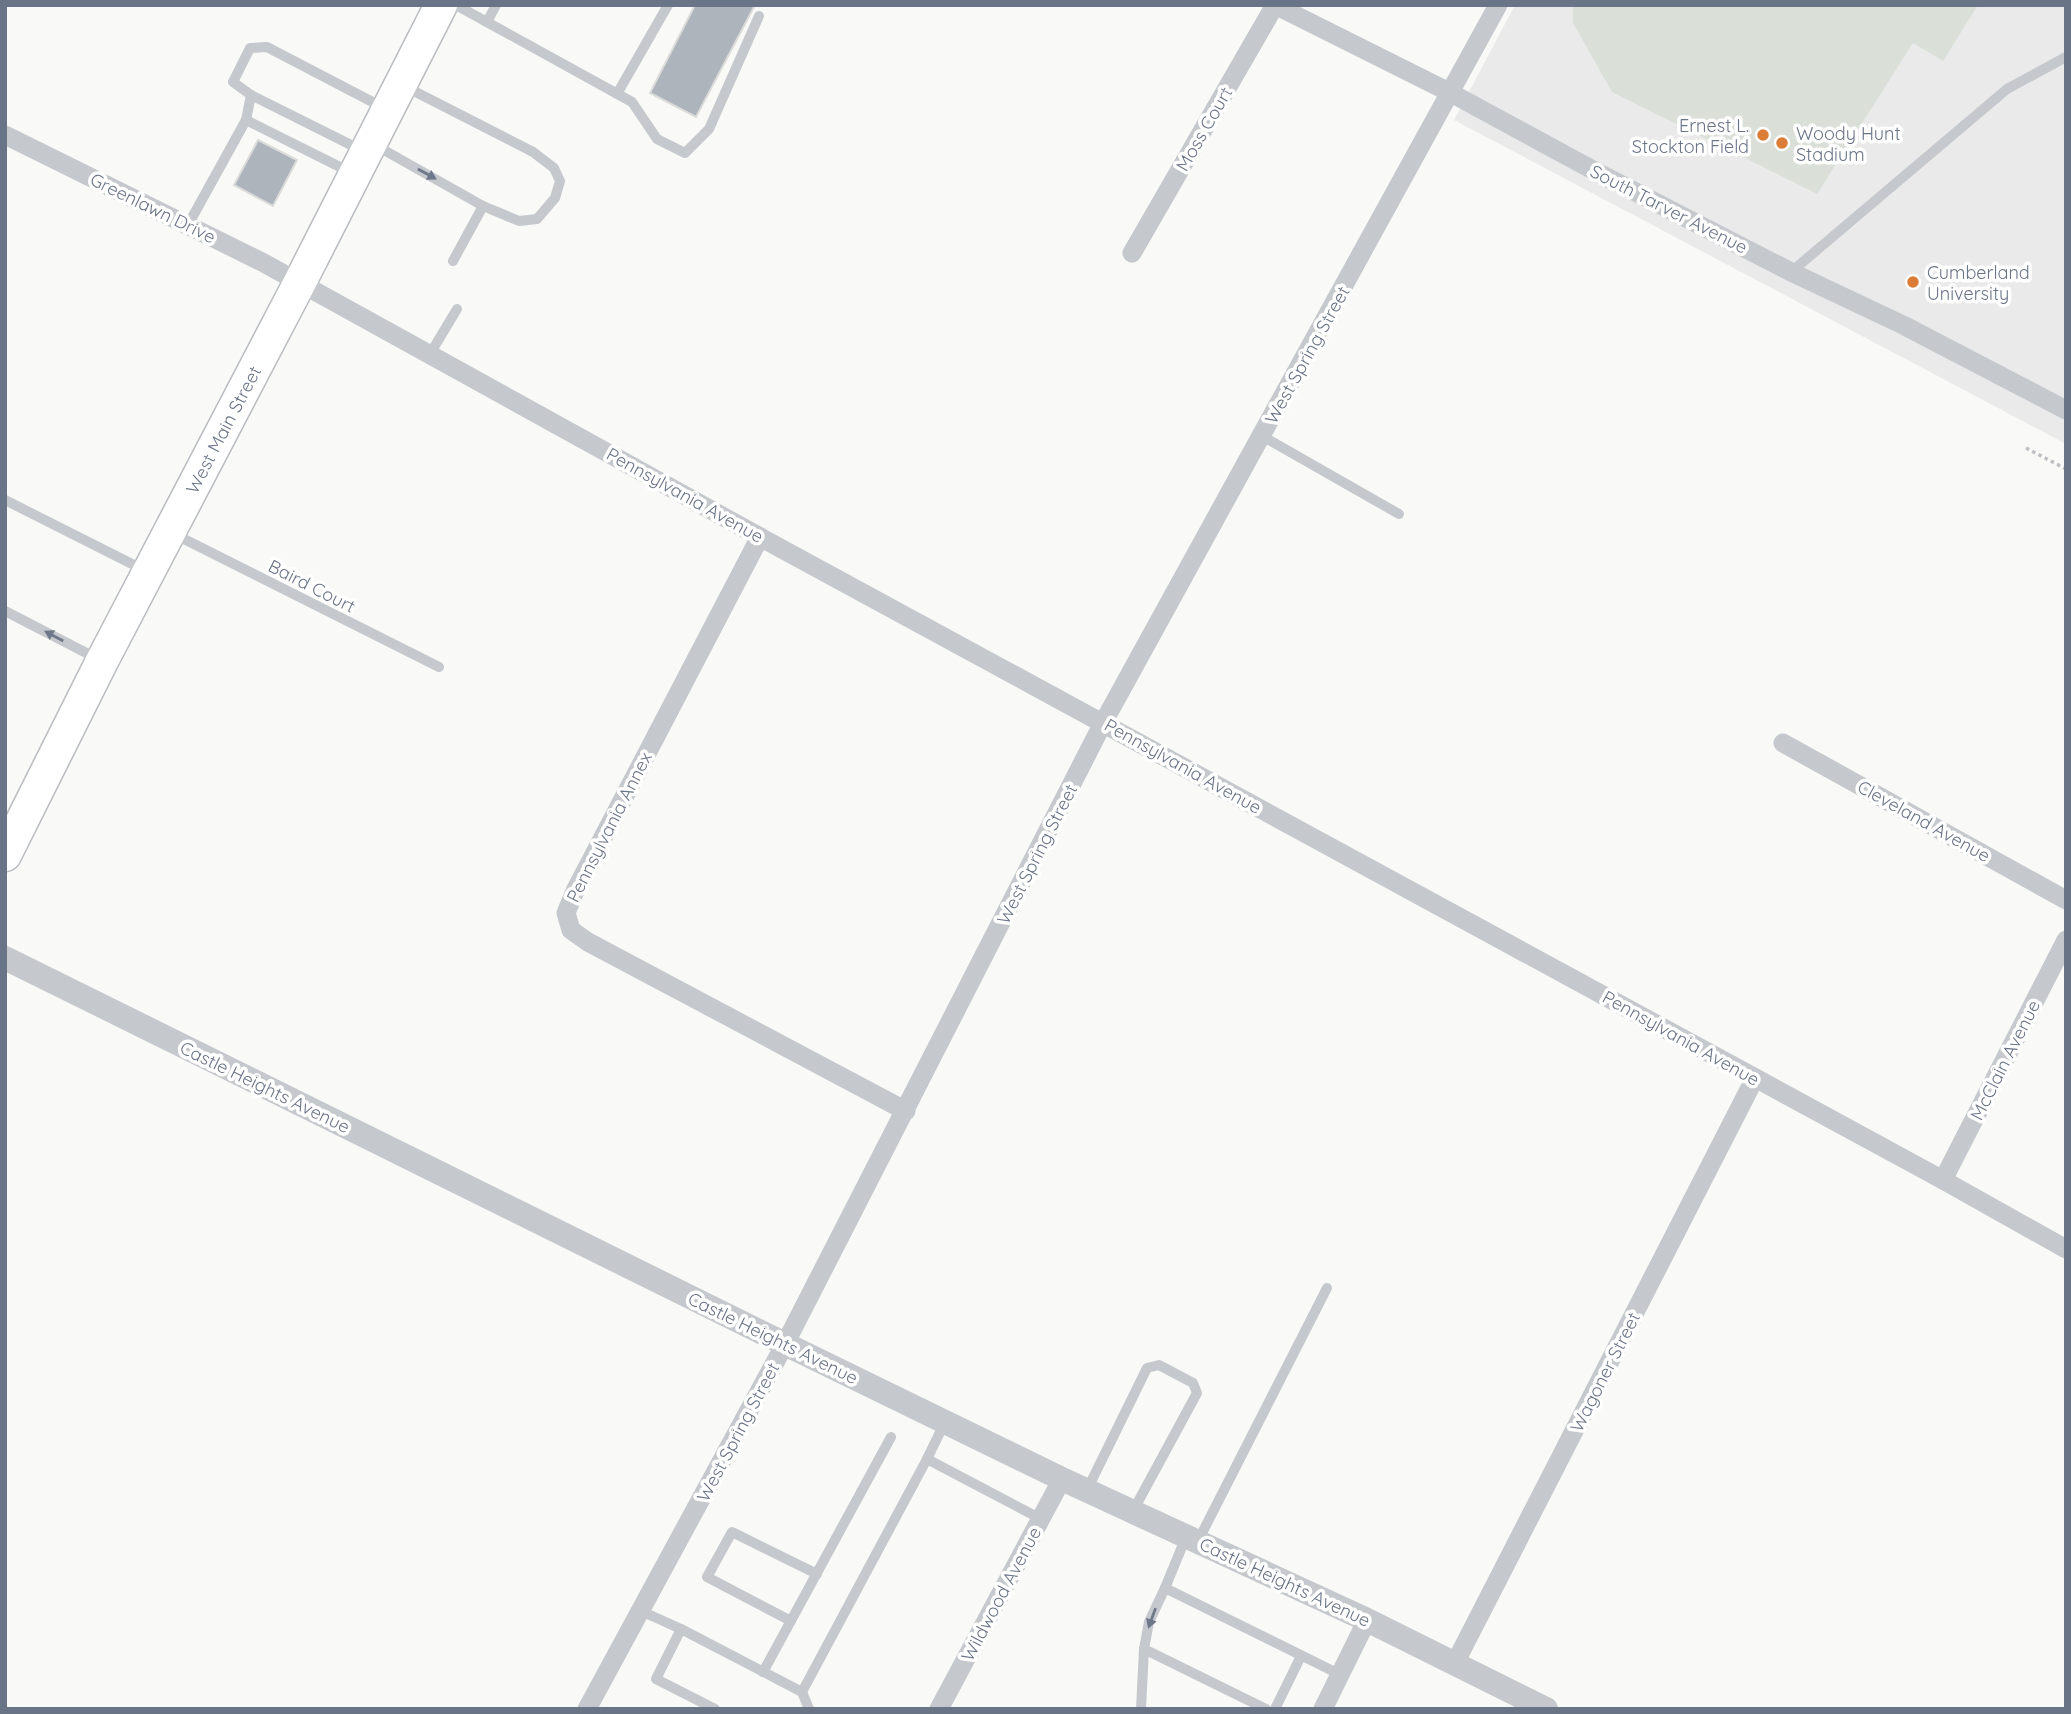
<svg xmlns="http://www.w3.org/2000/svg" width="2071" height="1714" font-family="Quicksand,sans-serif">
  <rect width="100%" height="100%" fill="#f9f9f7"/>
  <path fill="#eaeaea" d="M1515,5H2066V444L1454,120Z"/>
  <path fill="#dae0d8" d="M1573,5H1978L1943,61L1913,43L1817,194L1612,92L1573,23Z"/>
  <g fill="#aeb4bb" stroke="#dbdbd9" stroke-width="2">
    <path d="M695,5H755L696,117L650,93Z"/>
    <path d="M258,140L297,160L273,206L234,185Z"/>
  </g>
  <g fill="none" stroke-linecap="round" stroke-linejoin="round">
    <g stroke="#b8bbc0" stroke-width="35">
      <g id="primary">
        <path id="s1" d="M5,855L102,661L300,282L441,5"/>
      </g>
    </g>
    <path stroke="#bfc0c3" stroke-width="3.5" stroke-dasharray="3.5 3.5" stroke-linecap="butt" d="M2026,448L2066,469"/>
    <g stroke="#c5c8cc" stroke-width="10">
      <path d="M456,5L632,102L657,139L685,153L709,129L759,16"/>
      <path d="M487,22L496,5"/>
      <path d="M617,94L668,5"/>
      <path d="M246,120L251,95"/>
      <path d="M375,145L483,206L519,221L537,219L555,198L560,181L554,168L533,152L404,86"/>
      <path d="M363,151L251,95L233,82L250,48L267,47L384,108"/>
      <path d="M188,225L246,120L352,173"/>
      <path d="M453,261L483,206"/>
      <path d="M1791,272L2007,89L2066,57"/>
      <path d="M430,354L457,309"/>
      <path d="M1262,436L1399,514"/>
      <path d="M5,500L146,571"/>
      <path d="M174,534L439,667"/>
      <path d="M5,611L98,659"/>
      <path d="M927,1459L945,1422"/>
      <path d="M1087,1490L1147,1368L1159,1365L1193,1383L1197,1393L1133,1511"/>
      <path d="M1186,1537L1165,1588L1341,1675"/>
      <path d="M1198,1541L1327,1288"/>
      <path d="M641,1611L681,1629"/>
      <path d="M791,1621L707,1577L732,1532L817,1574"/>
      <path d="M1144,1649L1266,1709"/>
      <path d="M763,1672L891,1437"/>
      <path d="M802,1692L927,1459L1041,1519"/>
      <path d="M715,1709L656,1679L681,1629L802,1692L809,1709"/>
      <path d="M1141,1709L1144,1649L1149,1622L1165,1588"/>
      <path d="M1275,1709L1301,1656"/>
    </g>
    <g stroke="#c5c8cc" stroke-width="19">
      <path d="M1275,5L1451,93L1591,169L1791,272L1903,325L2066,410"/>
      <path d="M5,135L262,262L760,537L1943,1180L2066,1249"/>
      <path d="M1132,253L1275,5"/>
      <path d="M760,537L575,891L566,913L571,930L588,942L906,1111"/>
      <path d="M1783,743L2066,900"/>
      <path d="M1943,1180L2066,940"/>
      <path d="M1454,1665L1755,1078"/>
      <path d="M587,1709L785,1344L1103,723L1498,5"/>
      <path d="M939,1709L1062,1479"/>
      <path d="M1323,1709L1367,1620"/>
    </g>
    <path stroke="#c5c8cc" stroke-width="24" d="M5,958L785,1344L1062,1479L1367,1620L1546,1709"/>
    <use href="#primary" stroke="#fff" stroke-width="32"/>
  </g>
  <defs><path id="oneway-solid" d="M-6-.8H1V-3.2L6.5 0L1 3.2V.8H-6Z" transform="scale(1.75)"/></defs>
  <g fill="#6f788a">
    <use href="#oneway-solid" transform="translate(427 174) rotate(29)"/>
    <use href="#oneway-solid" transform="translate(54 636) rotate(-152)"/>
    <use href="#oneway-solid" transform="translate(1152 1618) rotate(110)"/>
  </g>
  <g fill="#db7d36" stroke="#fff" stroke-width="2.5">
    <circle cx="1763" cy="135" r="7"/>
    <circle cx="1782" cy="143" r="7"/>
    <circle cx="1913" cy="282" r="7"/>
  </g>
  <g text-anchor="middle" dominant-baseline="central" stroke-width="7" stroke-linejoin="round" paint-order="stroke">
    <g font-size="18" fill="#6a7487" stroke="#fff" text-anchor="start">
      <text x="1749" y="125" text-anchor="end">Ernest L.<tspan x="1749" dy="21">Stockton Field</tspan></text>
      <text x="1796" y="133">Woody Hunt<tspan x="1796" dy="21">Stadium</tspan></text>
      <text x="1927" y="272">Cumberland<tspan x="1927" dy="21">University</tspan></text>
    </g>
    <g font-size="18" fill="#6a7487" stroke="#fff">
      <text transform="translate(1204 129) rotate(-60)">Moss Court</text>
      <text transform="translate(153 208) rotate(26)">Greenlawn Drive</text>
      <text transform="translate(1669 209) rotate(27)">South Tarver Avenue</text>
      <text transform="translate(1307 355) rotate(-61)">West Spring Street</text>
      <text stroke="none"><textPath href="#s1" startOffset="478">West Main Street</textPath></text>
      <text transform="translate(685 495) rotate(29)">Pennsylvania Avenue</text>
      <text transform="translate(312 586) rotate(27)">Baird Court</text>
      <text transform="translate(1183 766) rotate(29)">Pennsylvania Avenue</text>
      <text transform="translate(1924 821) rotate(29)">Cleveland Avenue</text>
      <text transform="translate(609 827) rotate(-63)">Pennsylvania Annex</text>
      <text transform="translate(1037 854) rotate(-63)">West Spring Street</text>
      <text transform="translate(1681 1038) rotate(29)">Pennsylvania Avenue</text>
      <text transform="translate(2005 1060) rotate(-63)">McClain Avenue</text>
      <text transform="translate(265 1087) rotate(26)">Castle Heights Avenue</text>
      <text transform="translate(773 1338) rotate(26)">Castle Heights Avenue</text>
      <text transform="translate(1605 1372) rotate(-63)">Wagoner Street</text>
      <text transform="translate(738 1432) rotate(-62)">West Spring Street</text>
      <text transform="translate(1285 1582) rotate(25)">Castle Heights Avenue</text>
      <text transform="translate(1001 1594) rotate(-62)">Wildwood Avenue</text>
    </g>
  </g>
  <rect width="2071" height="1714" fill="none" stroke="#6a7487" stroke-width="14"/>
</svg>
